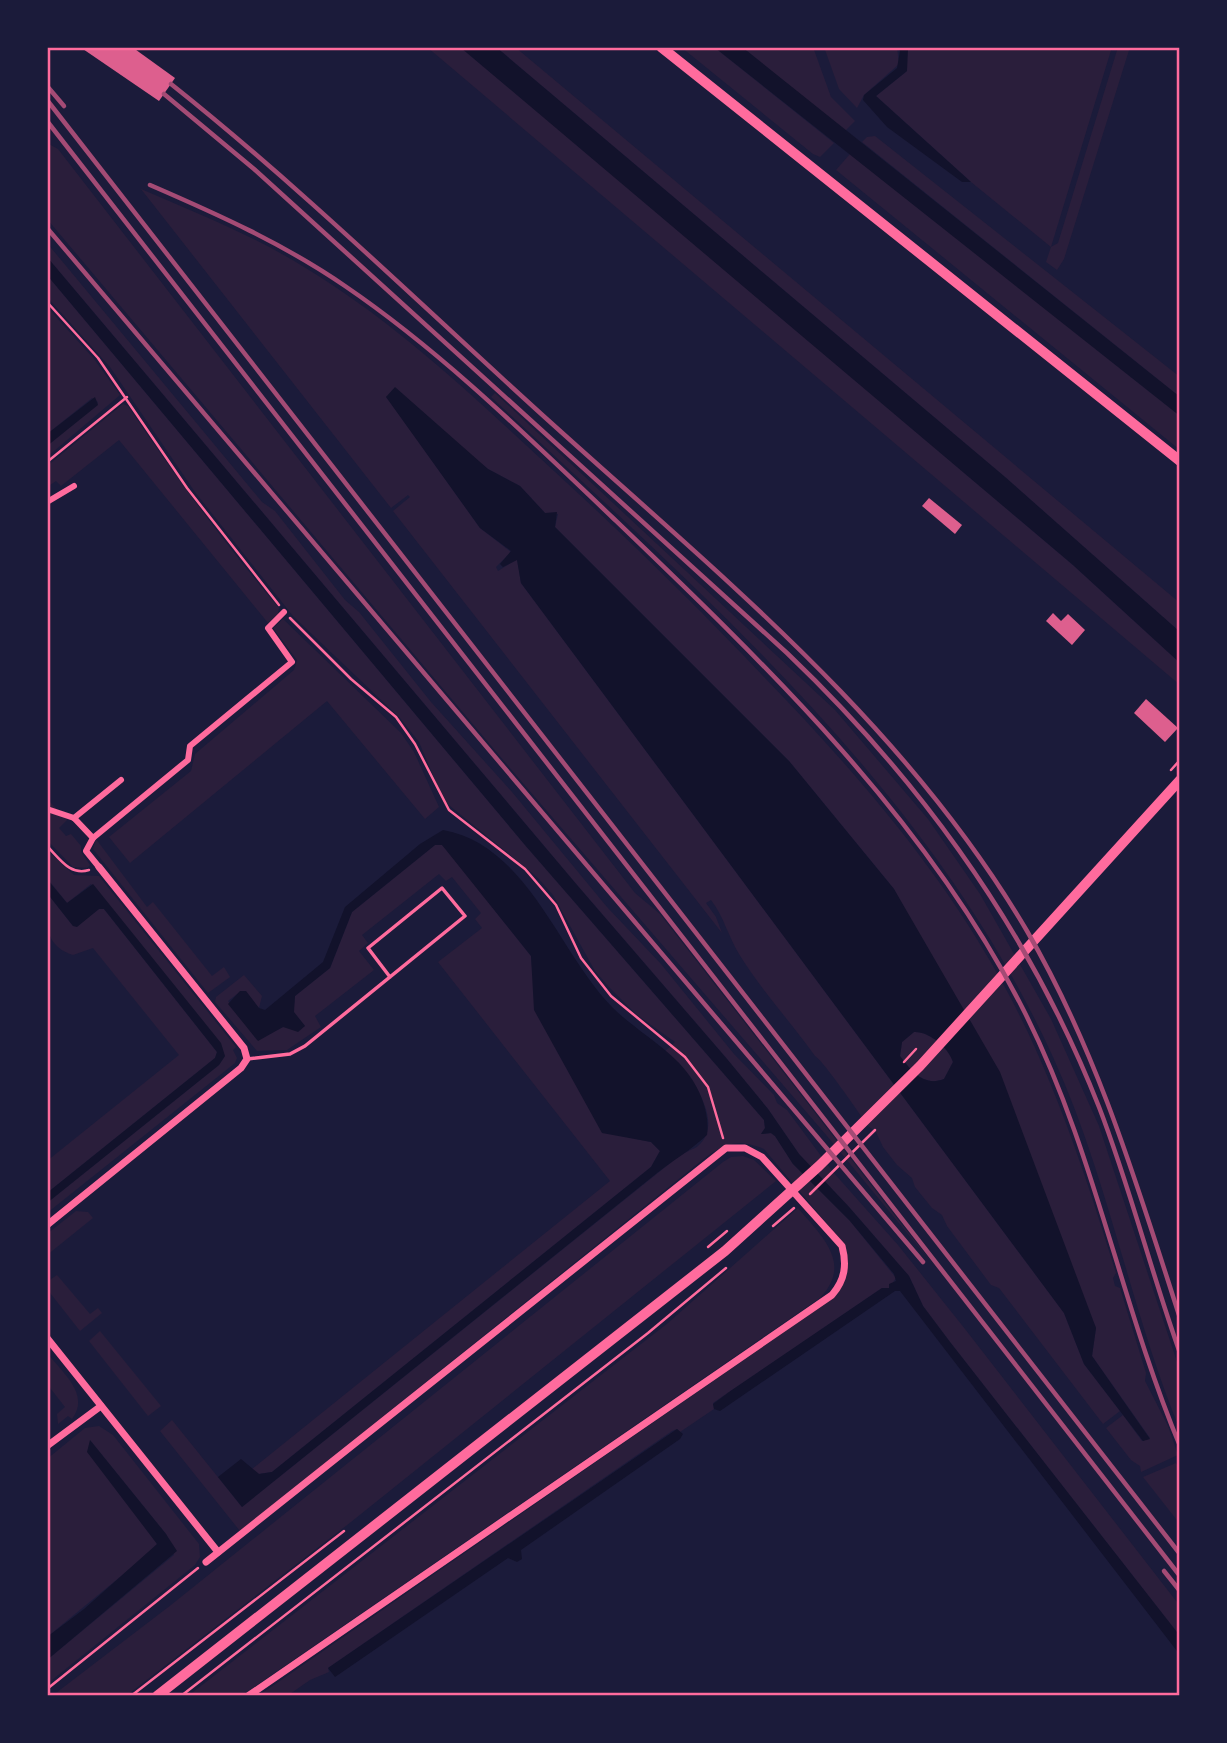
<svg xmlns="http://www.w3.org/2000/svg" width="1227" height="1743" font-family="'Alegreya Sans',sans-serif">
  <rect width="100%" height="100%" fill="#1b1b3a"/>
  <g fill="#2a1e3b">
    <path d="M427,47H460L548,120L1073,565L1180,663V685Z"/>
    <path d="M496,47H515L1180,603V632L1005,477Z"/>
    <path d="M681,47H714L834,143L820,157L813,154Z"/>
    <path d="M742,47H813L831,97L855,121L845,131Z"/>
    <path d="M824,47H897L899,64L864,95L857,108L839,89Z"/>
    <path d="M907,47H1112L1051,247L1058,243L1118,47H1130L1064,259L1057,270L1046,262L1051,247L971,182L876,96L907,71Z"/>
    <path d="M875,136L1180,377V397L862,142L867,137Z"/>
    <path d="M47,143L58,149L635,893L660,914L936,1268L827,1136L504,761L47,219Z"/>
    <path d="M850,154L1180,416V450L836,170Z"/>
    <path d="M141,189C197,213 252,235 304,267C397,323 475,398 554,471C627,538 697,606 764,677C850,766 931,858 993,966C1049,1062 1083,1167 1116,1273L1113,1278L1115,1286L1120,1288L1146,1373L1145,1381L1168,1426L1178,1455L1141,1472L1140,1466L1131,1460L1106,1428L1123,1415L1142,1441L1150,1438L1092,1356L1096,1328L894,889L789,761L555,527L558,514L545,513L520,486L488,469L386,396L480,528L511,552L496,567L498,571L517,559L521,583L1064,1313L1084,1364L1120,1411L1103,1424L999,1288L991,1285L947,1226L942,1215L932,1208L915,1187L912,1178L897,1165L883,1147L876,1132L868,1126C860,1114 822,1059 815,1056C790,1021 761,990 739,954C728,936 724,917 711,900L706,903L716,917L722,933L393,511L410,497L408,495L391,508Z"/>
    <path d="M47,243L262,502L275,511L345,600L359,612L431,702L512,792L607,907L661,964L734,1054L774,1095L777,1103L787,1110L833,1172L898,1245L965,1329L1180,1606V1636L950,1342L923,1306L909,1276L849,1207L799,1154L768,1109L727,1059L577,885L47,257Z"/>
    <path d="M47,275L525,845L764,1120L765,1128L761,1134L771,1133L775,1136L793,1164L850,1221L896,1278L889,1288H882L713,1403L714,1409L680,1432L677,1429L672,1431L328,1668L329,1672L310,1680L287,1696H258L826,1303C845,1286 852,1268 844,1244L764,1149C729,1135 717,1149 690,1170L240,1531L160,1431L172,1420L242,1507L679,1156C684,1152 693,1150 698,1146C728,1119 685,1069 664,1052L675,1042L637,1015L609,987L595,971L553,895L537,877L444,801L419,742L400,718L293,616L195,492L110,367L47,297Z"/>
    <path d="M47,307L94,359L120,395L47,457V446L97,405L98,402L92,398L47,434Z"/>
    <path d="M495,393L835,710L928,819L980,894L1051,1019L1099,1126L1180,1371V1430C1130,1308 1108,1177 1053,1057C931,789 702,594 491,397Z"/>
    <path d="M123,404L128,406C175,476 224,543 279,608L278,614L268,623L119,440L61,486L56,481L47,487V466Z"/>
    <path d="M283,619L401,733L414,752L439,807L425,819L327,701L130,863L109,837L191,771L195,754L294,670L297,660L273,628Z"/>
    <path d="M50,802L67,820L59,828L66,836L71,834L81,846V852L90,865L87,868L73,867L47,840V803Z"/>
    <path d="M96,839L147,907L153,902L212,976L224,967L230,977L208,993L93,849Z"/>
    <path d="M435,845H442L447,850L531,956L533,978L637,1139L651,1142L660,1151L651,1167L272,1472L259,1474L252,1469L610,1181L438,962L482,928L475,919L481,913L452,877L446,881L439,874L362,935L368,943L359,951L374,970L315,1016L321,1027L287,1050L257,1051L215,1002L216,997L244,975L262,996L259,1008L241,991L228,1001L257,1040L283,1027L305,1026L293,1012L295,996L330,968L352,912Z"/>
    <path d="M47,850L74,875L99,876L236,1047L233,1050L237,1058L235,1063L47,1213V1203L219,1065L225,1056L91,884L67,903L47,878Z"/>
    <path d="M47,893L73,926H77L99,909H104L217,1052L215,1058L47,1193V1161L179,1055L93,948L73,955C42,945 47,920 47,893Z"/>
    <path d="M914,1032C929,1031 949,1048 953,1062L944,1079C924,1087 911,1071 900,1056L902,1042Z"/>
    <path d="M743,1156L754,1160L776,1181L351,1522L126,1696H52L171,1605L723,1162L731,1157Z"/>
    <path d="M798,1208C822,1237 853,1263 820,1298L241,1696H188L668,1323Z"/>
    <path d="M76,1211L88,1212L93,1218L47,1255V1234Z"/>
    <path d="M57,1275L90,1314L98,1308L102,1313L80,1331L47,1289V1282Z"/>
    <path d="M100,1331L161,1406L148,1416L89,1341Z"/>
    <path d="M47,1353C62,1372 91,1395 72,1419L68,1416L58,1424L57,1414L65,1407L47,1384Z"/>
    <path d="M99,1426L113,1435L199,1544L200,1557L195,1565L47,1684V1660L174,1555L166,1534L90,1440L157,1544L154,1549L47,1637V1459L85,1428Z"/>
    <path d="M1176,1463L1180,1470V1524L1143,1477Z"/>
  </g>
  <g fill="#12122b" fill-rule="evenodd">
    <path d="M460,47H496L1005,477L1180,632V663L1073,565Z"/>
    <path d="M714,47H742L1180,397V416Z"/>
    <path d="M897,47L908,49L907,71L876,96L971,182H962L887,127L863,100L864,95L897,68L900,51Z"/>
    <path d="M47,257L577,885L727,1059L768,1109L799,1154L849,1207L909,1276L923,1306L950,1342L1180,1636V1655L900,1291H895L720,1411L714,1409L713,1404L729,1392L882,1288H889V1284L896,1281L894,1274L850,1221L793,1164L775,1136L771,1133L761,1134L765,1128L764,1120L525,845L47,275Z"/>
    <path d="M395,387L488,469L520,486L545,513L557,512L555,527L789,761L894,889L1000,1072L1096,1328L1092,1356L1150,1439L1143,1441L1084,1364L1064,1313L521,583L517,560L503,567L500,564L511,551L480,528L386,397ZM914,1032C929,1031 949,1048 953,1062L944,1079C924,1087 911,1071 900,1056L902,1042Z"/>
    <path d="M95,397L98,405L47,446V434Z"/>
    <path d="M443,830C528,845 559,954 613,1008C635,1030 672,1050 689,1075C701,1091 710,1115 707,1135C691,1150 675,1159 657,1173L242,1507L218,1477L241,1459L259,1474L272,1472L651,1167L660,1151L651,1142L602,1133L534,1010L531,956L442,845H435L352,912L330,968L295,996L294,1012L305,1026L298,1032L283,1027L258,1041L228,1004L240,991H246L259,1008L265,1010L323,962L345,907L420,844Z"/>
    <path d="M47,879L67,903L93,884L221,1043L225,1056L219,1065L47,1203V1193L215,1058L217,1052L104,909H99L77,927L73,926L47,893Z"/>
    <path d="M677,1429L683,1434L680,1439L521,1550L522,1559L517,1562L508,1558L335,1677L328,1668Z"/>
    <path d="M90,1440L166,1534L177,1551L47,1660V1637L84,1609L157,1544L87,1452Z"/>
  </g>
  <g fill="#dd5f8e">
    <path d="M80,47H132L175,78L159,101Z"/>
    <path d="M929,498L962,525L955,534L922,506Z"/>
    <path d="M1053,613L1061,621L1068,614L1085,630L1072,645L1046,621Z"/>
    <path d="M1146,699L1178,728L1165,742L1134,713Z"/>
  </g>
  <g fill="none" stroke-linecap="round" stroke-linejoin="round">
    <g stroke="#ff6b9d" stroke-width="2.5">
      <path d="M47,302L98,358L187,488L279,605"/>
      <path d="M47,462L127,397"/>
      <path d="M290,618L351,679L396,717L415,744L449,810L525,869L556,905L581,958L611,996L685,1057L708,1087L723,1138"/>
      <path d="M1171,770L1180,760"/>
      <path d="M47,846C60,859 70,876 89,870"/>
      <path d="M904,1062L916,1049"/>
      <path d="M810,1194L875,1130"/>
      <path d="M773,1226L794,1208"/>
      <path d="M708,1247L727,1231"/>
      <path d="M47,1689L198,1568"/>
      <path d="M131,1696L344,1531"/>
      <path d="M181,1696L648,1333L726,1268"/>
    </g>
    <path stroke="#ff6b9d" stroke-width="3.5" d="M247,1059L290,1054L305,1046L465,916L442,888L368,948L390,977"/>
    <g stroke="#ff6b9d" stroke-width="6">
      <path d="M47,502L74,486"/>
      <path d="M47,809L74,818L93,838"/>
      <path d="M74,818L121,780"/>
      <path d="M99,867L86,851L93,838L188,760L190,746L292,662L268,628L284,612"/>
    </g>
    <g stroke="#ff6b9d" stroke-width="7">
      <path d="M47,1225L241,1068L247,1059L244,1048L99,867"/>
      <path d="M47,1338L218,1552"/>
      <path d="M47,1446L101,1406"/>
      <path d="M206,1562L726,1148H745L762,1157L842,1246C847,1265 845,1280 832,1295L248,1696"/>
    </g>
    <path stroke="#ff6b9d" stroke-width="10" d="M661,47L1180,461"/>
    <path stroke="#ff6b9d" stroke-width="10" d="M157,1696L725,1251L819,1166L920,1066L1180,780"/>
    <g stroke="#a44b75" stroke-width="4.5">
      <path d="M171,84C303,189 424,308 549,421C723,578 907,727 1027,931C1098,1053 1137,1185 1180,1318"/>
      <path d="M47,86L64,106"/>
      <path d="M164,94L254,169L787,653C922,782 1030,932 1099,1107C1130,1187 1151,1272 1180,1353"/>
      <path d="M47,100L1180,1554"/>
      <path d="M47,121L1180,1576"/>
      <path d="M150,185C217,214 284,244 345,286C442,352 528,437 613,518C766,665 926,818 1023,1009C1094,1148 1120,1302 1180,1446"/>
      <path d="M47,228L923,1262"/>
      <path d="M1164,1571L1180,1591"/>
    </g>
  </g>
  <rect width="1227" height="1743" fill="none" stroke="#1b1b3a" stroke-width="98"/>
  <rect x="49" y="49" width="1129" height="1645" fill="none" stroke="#ff6b9d" stroke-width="2.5"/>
</svg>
